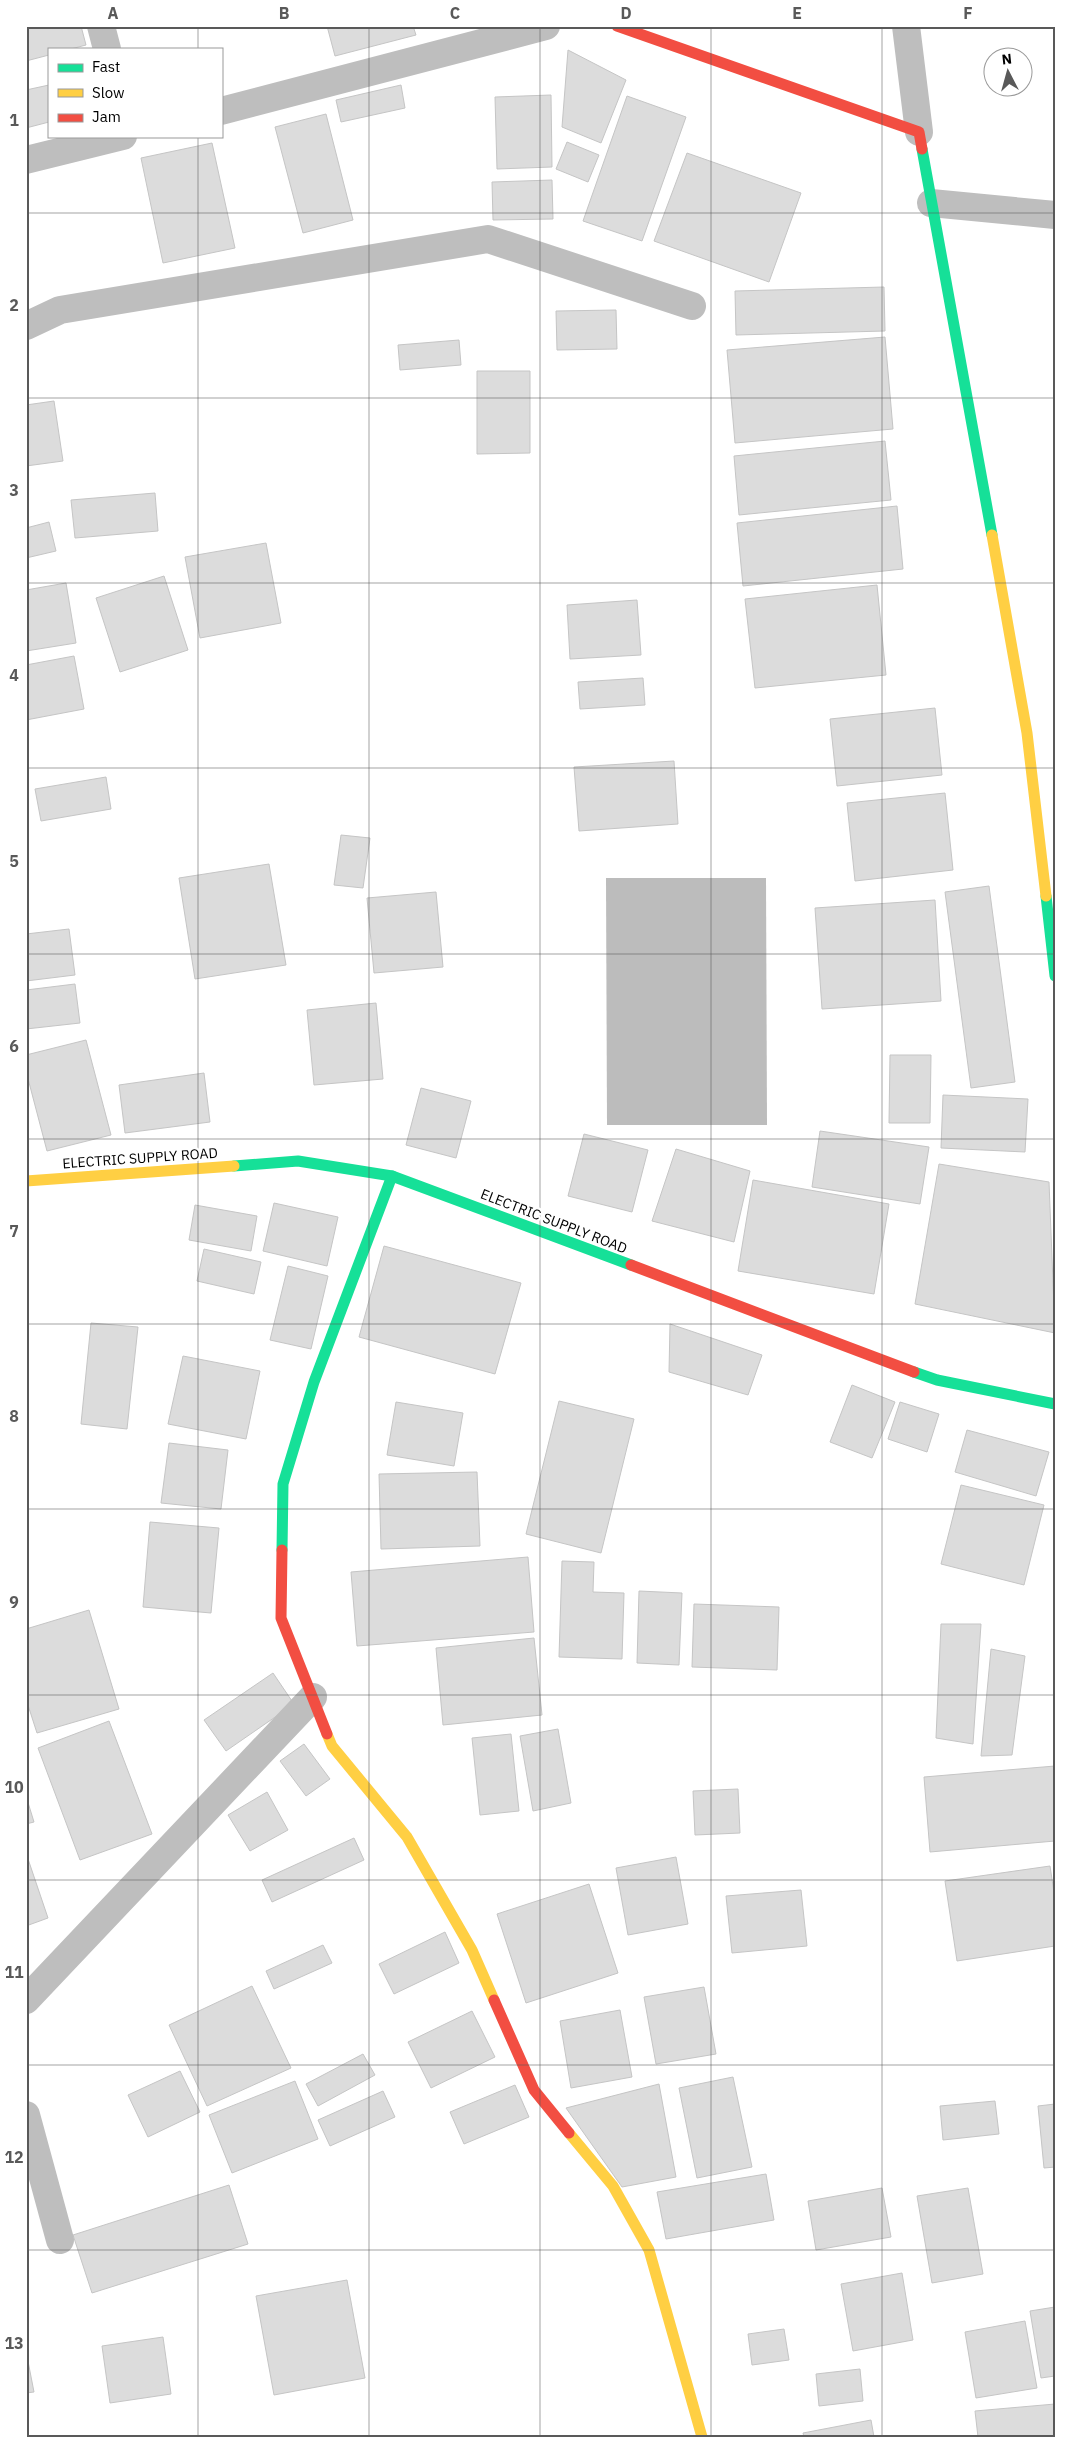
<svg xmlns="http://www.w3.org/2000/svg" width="1081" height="2463" font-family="'IBM Plex Sans',sans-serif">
  <rect width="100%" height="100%" fill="#fff"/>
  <path fill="#bcbcbc" d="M606,878H766L767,1125H607Z"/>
  <g fill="#dcdcdc" stroke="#c5c5c5">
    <path d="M26,26H81L86,45L71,49H49V55L26,61Z"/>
    <path d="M327,26H413L416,35L335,56Z"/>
    <path d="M568,50L626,80L601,143L562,127Z"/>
    <path d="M49,85V122L26,128V90Z"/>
    <path d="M401,85L405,108L341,122L336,100Z"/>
    <path d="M551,95L552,167L497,169L495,97Z"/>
    <path d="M627,96L686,117L642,241L583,221Z"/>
    <path d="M326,114L353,220L303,233L275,127Z"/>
    <path d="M567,142L599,155L588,182L556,169Z"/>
    <path d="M212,143L235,248L163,263L141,158Z"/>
    <path d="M687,153L801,193L769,282L654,241Z"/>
    <path d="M552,180L553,219L493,220L492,182Z"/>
    <path d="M884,287L885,331L736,335L735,291Z"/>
    <path d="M616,310L617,349L557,350L556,311Z"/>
    <path d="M885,337L893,429L735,443L727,350Z"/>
    <path d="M459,340L461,365L400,370L398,345Z"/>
    <path d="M477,371H530V453L477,454Z"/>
    <path d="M54,401L63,461L26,466V405Z"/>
    <path d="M885,441L891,500L739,515L734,456Z"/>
    <path d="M155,493L158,531L75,538L71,500Z"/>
    <path d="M897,506L903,569L743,586L737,523Z"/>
    <path d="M49,522L56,551L26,558V528Z"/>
    <path d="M266,543L281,623L200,638L185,557Z"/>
    <path d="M164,576L188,650L120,672L96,598Z"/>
    <path d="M66,583L76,643L26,651V590Z"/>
    <path d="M877,585L886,675L755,688L745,599Z"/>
    <path d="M637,600L641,655L570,659L567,605Z"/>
    <path d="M74,656L84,709L26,720V665Z"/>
    <path d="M643,678L645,705L580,709L578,682Z"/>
    <path d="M935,708L942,775L837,786L830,719Z"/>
    <path d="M674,761L678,824L579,831L574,767Z"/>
    <path d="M106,777L111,809L41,821L35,789Z"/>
    <path d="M945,793L953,870L855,881L847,803Z"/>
    <path d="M341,835L370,838L363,888L334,885Z"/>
    <path d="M269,864L286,965L195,979L179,878Z"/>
    <path d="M989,886L1015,1082L971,1088L945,892Z"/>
    <path d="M436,892L443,967L374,973L367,898Z"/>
    <path d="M935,900L941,1001L822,1009L815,908Z"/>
    <path d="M69,929L75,975L26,981V934Z"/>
    <path d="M75,984L80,1023L26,1029V990Z"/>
    <path d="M376,1003L383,1079L314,1085L307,1010Z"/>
    <path d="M86,1040L111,1135L47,1151L26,1071V1055Z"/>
    <path d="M890,1055H931L930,1123H889Z"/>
    <path d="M204,1073L210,1122L125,1133L119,1085Z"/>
    <path d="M421,1088L471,1101L456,1158L406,1145Z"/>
    <path d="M943,1095L1028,1099L1025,1152L941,1148Z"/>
    <path d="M820,1131L929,1147L920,1204L812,1187Z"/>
    <path d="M584,1134L648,1150L632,1212L568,1196Z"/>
    <path d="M676,1149L750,1171L734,1242L652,1221Z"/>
    <path d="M939,1164L1049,1182L1055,1333L915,1304Z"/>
    <path d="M753,1180L889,1204L874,1294L738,1271Z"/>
    <path d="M274,1203L338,1217L327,1266L263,1251Z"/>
    <path d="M195,1205L257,1216L251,1251L189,1240Z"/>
    <path d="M384,1246L521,1283L495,1374L359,1337Z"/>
    <path d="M204,1249L261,1262L254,1294L197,1281Z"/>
    <path d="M288,1266L328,1276L311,1349L270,1340Z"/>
    <path d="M91,1323L138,1327L127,1429L81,1424Z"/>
    <path d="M670,1324L762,1355L748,1395L669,1372Z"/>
    <path d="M183,1356L260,1371L246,1439L168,1424Z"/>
    <path d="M852,1385L895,1402L872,1458L830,1442Z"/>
    <path d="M559,1401L634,1419L601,1553L526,1534Z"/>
    <path d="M396,1402L463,1413L454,1466L387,1455Z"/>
    <path d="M900,1402L939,1414L927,1452L888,1439Z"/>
    <path d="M967,1430L1049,1452L1036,1496L955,1472Z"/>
    <path d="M169,1443L228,1450L221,1509L161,1503Z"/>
    <path d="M477,1472L480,1546L381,1549L379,1474Z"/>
    <path d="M961,1485L1044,1505L1024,1585L941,1564Z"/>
    <path d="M150,1522L219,1528L211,1613L143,1607Z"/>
    <path d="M528,1557L534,1632L357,1646L351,1572Z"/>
    <path d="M562,1561L594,1562L593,1592L624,1593L622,1659L559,1657Z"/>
    <path d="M639,1591L682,1593L679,1665L637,1663Z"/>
    <path d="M694,1604L779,1607L777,1670L692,1667Z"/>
    <path d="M89,1610L119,1709L37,1733L26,1699V1629Z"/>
    <path d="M941,1624H981L973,1744L936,1738Z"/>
    <path d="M534,1638L542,1715L443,1725L436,1648Z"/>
    <path d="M991,1649L1025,1656L1012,1755L981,1756Z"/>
    <path d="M273,1673L294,1704L226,1751L204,1720Z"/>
    <path d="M109,1721L152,1834L80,1860L38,1748Z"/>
    <path d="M558,1729L571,1803L533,1811L520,1736Z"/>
    <path d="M511,1734L519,1811L480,1815L472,1738Z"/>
    <path d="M304,1744L330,1779L306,1796L280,1761Z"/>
    <path d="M1055,1766V1841L930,1852L924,1777Z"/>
    <path d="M738,1789L740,1833L695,1835L693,1791Z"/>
    <path d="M267,1792L288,1830L250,1851L228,1815Z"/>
    <path d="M26,1796L34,1822L26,1824Z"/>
    <path d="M354,1838L364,1860L272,1902L262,1880Z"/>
    <path d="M26,1853L48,1918L26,1926Z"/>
    <path d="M676,1857L688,1924L628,1935L616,1868Z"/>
    <path d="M1050,1866L1055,1899V1946L957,1961L945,1881Z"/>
    <path d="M589,1884L618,1973L526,2003L497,1914Z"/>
    <path d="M801,1890L807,1946L732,1953L726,1896Z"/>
    <path d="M445,1932L459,1963L394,1994L379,1964Z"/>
    <path d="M323,1945L332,1963L274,1989L266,1971Z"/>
    <path d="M252,1986L291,2068L207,2106L169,2025Z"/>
    <path d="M704,1987L716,2054L656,2064L644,1997Z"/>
    <path d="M620,2010L632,2077L571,2088L560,2021Z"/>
    <path d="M472,2011L495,2057L431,2088L408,2042Z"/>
    <path d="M363,2054L375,2075L318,2106L306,2084Z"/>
    <path d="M180,2071L200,2112L148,2137L128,2095Z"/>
    <path d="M733,2077L752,2167L697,2178L679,2088Z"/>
    <path d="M295,2081L318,2139L232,2173L209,2115Z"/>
    <path d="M659,2084L676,2177L622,2187L566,2108Z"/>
    <path d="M515,2085L529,2117L464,2144L450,2112Z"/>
    <path d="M383,2091L395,2117L330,2146L318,2120Z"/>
    <path d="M995,2101L999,2134L943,2140L940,2106Z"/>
    <path d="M1055,2104V2167L1044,2168L1038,2106Z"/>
    <path d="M766,2174L774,2220L666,2239L657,2192Z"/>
    <path d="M229,2185L248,2244L92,2293L73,2235Z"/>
    <path d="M882,2188L891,2237L816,2250L808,2201Z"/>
    <path d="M968,2188L983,2274L932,2283L917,2196Z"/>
    <path d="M902,2273L913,2340L853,2351L841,2284Z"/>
    <path d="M347,2280L365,2378L274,2395L256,2296Z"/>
    <path d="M1055,2307V2376L1041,2378L1030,2311Z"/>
    <path d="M1025,2321L1037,2388L976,2398L965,2332Z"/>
    <path d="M784,2329L789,2360L752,2365L748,2334Z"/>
    <path d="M163,2337L171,2394L110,2403L102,2346Z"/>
    <path d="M26,2351L34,2392L26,2393Z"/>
    <path d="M860,2369L863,2401L819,2406L816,2374Z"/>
    <path d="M1055,2404V2437H978L975,2411Z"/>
    <path d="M871,2420L874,2437H804L803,2433Z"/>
  </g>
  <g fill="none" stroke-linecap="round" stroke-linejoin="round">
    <g stroke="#bebebe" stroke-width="28">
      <path d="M101,26L107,49"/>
      <path d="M906,26L919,132"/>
      <path d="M221,111L546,26"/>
      <path d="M26,160L123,136"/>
      <path d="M931,203L1055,215"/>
      <path d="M26,326L60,310L488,239L692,306"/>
      <path d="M26,2000L313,1697"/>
      <path d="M26,2115L60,2240"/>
    </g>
    <g stroke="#16e098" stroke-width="11">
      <path d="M922,149L992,535"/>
      <path d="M1046,896L1055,976"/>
      <path d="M234,1166L298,1161L392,1176L631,1265"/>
      <path d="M914,1372L937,1380L1055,1404"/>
      <path d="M282,1550L283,1484L314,1382L392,1176"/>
    </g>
    <g stroke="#ffcf43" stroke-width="11">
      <path d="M992,535L1027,733L1046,896"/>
      <path d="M26,1181L234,1166"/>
      <path d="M327,1734L332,1746L407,1837L472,1950L494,2000"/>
      <path d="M569,2133L613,2186L649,2250L702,2437"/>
    </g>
    <g stroke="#f24e42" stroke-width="11">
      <path d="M617,26L919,132L922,149"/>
      <path d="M631,1265L914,1372"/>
      <path d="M282,1550L281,1618L327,1734"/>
      <path d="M494,2000L534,2090L569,2133"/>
    </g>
  </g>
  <path fill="none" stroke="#595959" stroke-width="1" stroke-opacity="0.55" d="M198,26V49M369,26V2437M540,26V2437M711,26V2437M882,26V2437M198,136V2437M26,213H1055M26,398H1055M26,583H1055M26,768H1055M26,954H1055M26,1139H1055M26,1324H1055M26,1509H1055M26,1695H1055M26,1880H1055M26,2065H1055M26,2250H1055"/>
  <g text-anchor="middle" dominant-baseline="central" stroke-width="4.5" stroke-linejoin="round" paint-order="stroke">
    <g font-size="14" fill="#000" stroke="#fff">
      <text transform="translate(140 1158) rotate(-4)">ELECTRIC SUPPLY ROAD</text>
      <text transform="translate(554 1221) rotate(21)">ELECTRIC SUPPLY ROAD</text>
    </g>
  </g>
  <rect width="1081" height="2463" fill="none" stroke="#ffffff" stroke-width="55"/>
  <rect x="48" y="48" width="175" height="90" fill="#ffffff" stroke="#999999"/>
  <rect x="58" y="64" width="25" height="8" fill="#16e098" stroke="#999999"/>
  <text x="92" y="72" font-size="15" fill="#000000">Fast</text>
  <rect x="58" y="89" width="25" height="8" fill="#ffcf43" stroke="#999999"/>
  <text x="92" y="98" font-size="15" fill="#000000">Slow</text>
  <rect x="58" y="114" width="25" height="8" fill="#f24e42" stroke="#999999"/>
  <text x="92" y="122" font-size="15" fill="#000000">Jam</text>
  <g transform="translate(1008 72) rotate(354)"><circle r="24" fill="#ffffff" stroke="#999999"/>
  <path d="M0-4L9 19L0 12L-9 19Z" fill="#595959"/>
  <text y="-8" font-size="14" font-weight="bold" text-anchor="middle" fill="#000000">N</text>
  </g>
  <rect x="28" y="28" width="1026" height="2408" fill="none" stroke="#595959" stroke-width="2"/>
  <g font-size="16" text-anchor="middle" font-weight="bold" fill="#595959">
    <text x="113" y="19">A</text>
    <text x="284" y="19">B</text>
    <text x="455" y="19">C</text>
    <text x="626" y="19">D</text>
    <text x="797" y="19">E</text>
    <text x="968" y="19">F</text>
    <text x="14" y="126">1</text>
    <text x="14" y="311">2</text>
    <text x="14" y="496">3</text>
    <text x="14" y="681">4</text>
    <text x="14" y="867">5</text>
    <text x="14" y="1052">6</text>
    <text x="14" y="1237">7</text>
    <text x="14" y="1422">8</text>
    <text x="14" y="1608">9</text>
    <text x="14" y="1793">10</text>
    <text x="14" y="1978">11</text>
    <text x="14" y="2163">12</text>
    <text x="14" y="2349">13</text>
  </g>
</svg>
